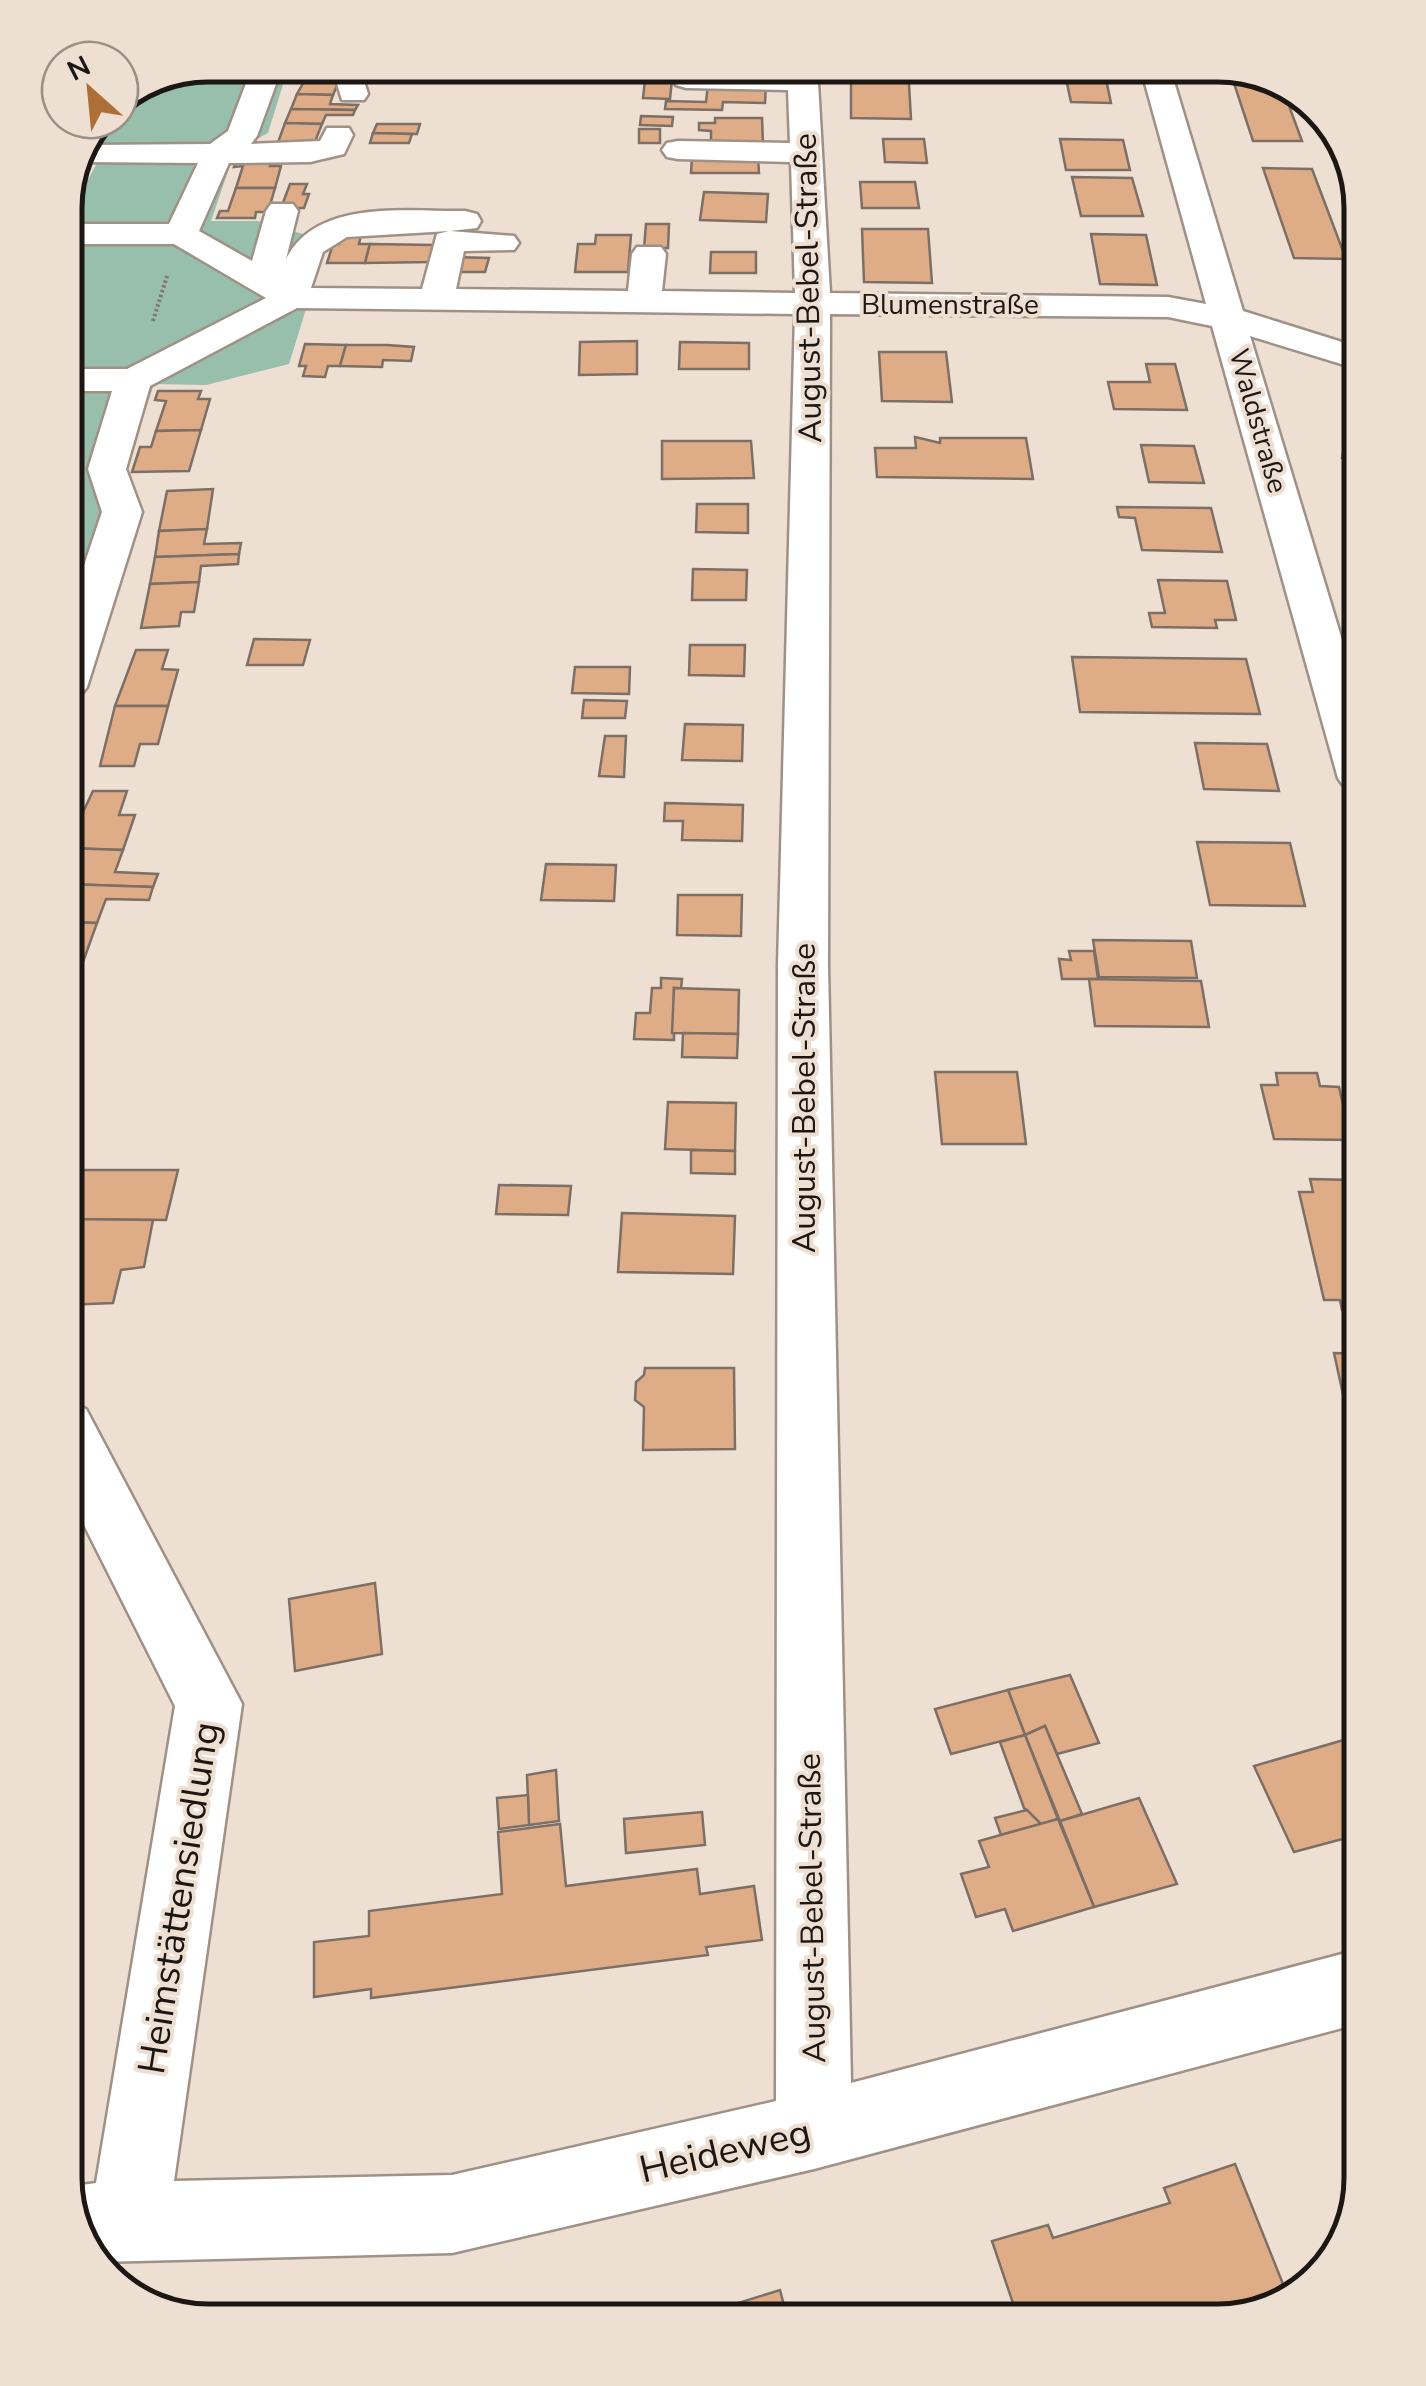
<svg xmlns="http://www.w3.org/2000/svg" width="1426" height="2386" font-family="'Nunito Sans',sans-serif">
  <rect width="100%" height="100%" fill="#eedfd3"/>
  <path fill="#98beac" d="M209,65H289L268,133L235,151L211,221H258L327,241L289,364L206,385L154,384L122,477L136,514L65,744V222L103,152L93,139L101,120H120V102Z"/>
  <g fill="#dead87" stroke="#7d6f65" stroke-width="2.5">
    <path d="M1063,65H1103L1111,103L1071,102Z"/>
    <path d="M1228,65L1281,84L1302,141H1253Z"/>
    <path d="M851,66L908,67L911,119L851,118Z"/>
    <path d="M310,71L333,72L328,81H339L333,95L297,94Z"/>
    <path d="M645,80H672L670,99L643,98Z"/>
    <path d="M708,84H766L765,103L723,102L722,110L665,109L666,101L706,102Z"/>
    <path d="M297,94L333,95L330,104L358,105L355,110L291,109Z"/>
    <path d="M291,109L355,110L353,115H326L322,124L285,123Z"/>
    <path d="M641,116L673,117L672,126L640,125Z"/>
    <path d="M715,118H762L763,143H711V131L699,130V123H715Z"/>
    <path d="M285,123L322,124L312,149L276,148Z"/>
    <path d="M377,124H420L417,134H412L373,133Z"/>
    <rect x="639" y="129" width="21" height="14"/>
    <path d="M373,133L412,134L409,143H370Z"/>
    <path d="M883,139H924L927,163L885,162Z"/>
    <path d="M1060,139L1123,140L1130,170H1066Z"/>
    <path d="M692,157H758L759,173H691Z"/>
    <path d="M237,160H272L270,166H281L275,188H236L243,166L234,167Z"/>
    <path d="M1263,168L1312,169L1346,259L1294,258Z"/>
    <path d="M1072,177L1132,178L1143,216H1081Z"/>
    <path d="M860,182H915L919,208H862Z"/>
    <path d="M290,184H307L303,194H309L304,208H281Z"/>
    <path d="M236,188H275L268,212H256L255,218H217L220,211H228Z"/>
    <path d="M704,192L768,194L766,222L700,220Z"/>
    <path d="M646,224H669L668,248H644Z"/>
    <path d="M862,229H928L932,283L864,282Z"/>
    <path d="M1091,234L1146,235L1157,285L1100,284Z"/>
    <path d="M342,235H361L359,244H370L365,263H327L333,244H339Z"/>
    <path d="M596,235H631L628,272H575L578,244H595Z"/>
    <path d="M370,244L435,245L431,262L365,263Z"/>
    <path d="M711,252H756V273H710Z"/>
    <path d="M454,257L489,258L485,272H450Z"/>
    <path d="M637,341V374L579,375L580,342Z"/>
    <path d="M680,342L749,343V369H679Z"/>
    <path d="M305,344L346,345L340,366H328L325,377L303,376L306,366H299Z"/>
    <path d="M346,345H387L414,347L411,361L383,360L382,367L340,366Z"/>
    <path d="M879,352H946L952,402L882,401Z"/>
    <path d="M1146,364H1175L1187,410L1114,409L1108,382H1150Z"/>
    <path d="M158,391H201L198,399H210L201,430L156,431L166,401L155,400Z"/>
    <path d="M1350,411L1361,413V461L1342,458Z"/>
    <path d="M201,430L189,471L132,472L140,447H151L156,431Z"/>
    <path d="M915,437L940,443V438H1026L1033,479L877,477L875,448H916Z"/>
    <path d="M662,441H751L754,478L662,479Z"/>
    <path d="M1141,445L1194,446L1204,483L1149,482Z"/>
    <path d="M213,489L207,529L159,531L167,491Z"/>
    <path d="M697,504H748V533L696,532Z"/>
    <path d="M1117,507L1211,508L1222,552L1142,550L1135,518L1119,517Z"/>
    <path d="M207,529L204,544L241,543L239,554L155,557L159,531Z"/>
    <path d="M239,554L238,564L201,566L199,582L150,584L155,557Z"/>
    <path d="M693,569L747,570L746,600H692Z"/>
    <path d="M1158,580L1227,581L1236,620H1215L1217,628L1152,627L1149,613H1165Z"/>
    <path d="M199,582L194,612H181L179,626L141,628L150,584Z"/>
    <path d="M254,639L310,640L303,665H247Z"/>
    <path d="M690,645H745L744,676L689,675Z"/>
    <path d="M136,650H168L162,669L178,670L168,706H115Z"/>
    <path d="M1072,657L1246,659L1260,714L1080,712Z"/>
    <path d="M575,667H630L629,694L572,693Z"/>
    <path d="M584,700L627,701L625,718H582Z"/>
    <path d="M115,706H168L158,744H140L134,766H100Z"/>
    <path d="M685,724L743,725L742,761L682,760Z"/>
    <path d="M605,736H626L624,777L599,776Z"/>
    <path d="M1195,743L1267,744L1279,791L1204,789Z"/>
    <path d="M93,791H127L119,815H135L123,850L66,848Z"/>
    <path d="M665,803L743,805L742,841L682,840L683,821H664Z"/>
    <path d="M1197,842L1290,843L1305,906L1210,905Z"/>
    <path d="M66,848L123,850L115,872L158,874L153,887L65,884Z"/>
    <path d="M546,864L616,865L614,901L541,900Z"/>
    <path d="M65,884L153,887L149,900L106,899L97,923L65,922Z"/>
    <path d="M678,895H742L741,936L677,935Z"/>
    <path d="M65,922L97,923L83,962L65,964Z"/>
    <path d="M1093,940L1191,941L1197,978L1099,977Z"/>
    <path d="M1069,951H1094L1098,979H1062L1059,959L1071,960Z"/>
    <path d="M661,978L682,979L681,989L674,988V1040L634,1039L636,1013H650L652,988H661Z"/>
    <path d="M1089,979L1201,981L1209,1027L1095,1026Z"/>
    <path d="M674,988L739,990L738,1034L672,1033Z"/>
    <path d="M683,1033L738,1034L737,1058L682,1057Z"/>
    <path d="M935,1072H1017L1026,1144H942Z"/>
    <path d="M1276,1073H1317L1320,1086L1339,1087L1344,1109L1357,1118L1361,1131L1351,1137L1353,1140L1274,1139L1261,1085H1278Z"/>
    <path d="M668,1102L736,1103L735,1151L665,1149Z"/>
    <path d="M691,1150L735,1151V1174L691,1173Z"/>
    <path d="M79,1170H178L166,1220L66,1219Z"/>
    <path d="M1310,1179L1354,1180L1357,1193H1361V1310H1342L1340,1300H1324L1299,1192H1313Z"/>
    <path d="M499,1185L571,1186L568,1215L496,1214Z"/>
    <path d="M622,1213L735,1216L733,1274L618,1272Z"/>
    <path d="M66,1219L153,1220L144,1267L121,1270L113,1303L65,1305Z"/>
    <path d="M1334,1353L1361,1354V1477Z"/>
    <path d="M645,1368H734L735,1449L643,1450L644,1407L635,1400L636,1382L644,1375Z"/>
    <path d="M375,1583L382,1654L295,1671L289,1599Z"/>
    <path d="M1070,1675L1099,1743L1057,1754L1045,1726L1025,1735L1008,1690Z"/>
    <path d="M1008,1690L1025,1735L951,1754L935,1709Z"/>
    <path d="M1045,1726L1082,1814L1060,1821L1025,1735Z"/>
    <path d="M1025,1735L1058,1819L1041,1824L1024,1808L1000,1742Z"/>
    <path d="M1361,1735V1834L1294,1852L1254,1766Z"/>
    <path d="M556,1770L559,1821L529,1825L527,1775Z"/>
    <path d="M528,1795L529,1825L499,1829L497,1798Z"/>
    <path d="M1139,1798L1177,1884L1094,1907L1060,1821Z"/>
    <path d="M1027,1810L1041,1824L1001,1835L995,1818Z"/>
    <path d="M702,1812L705,1845L626,1853L624,1819Z"/>
    <path d="M1058,1819L1094,1907L1013,1931L1005,1909L976,1917L961,1874L989,1867L979,1841Z"/>
    <path d="M560,1824L566,1886L697,1869L700,1894L754,1886L762,1940L706,1947L708,1955L371,1998V1989L314,1997V1942L369,1936V1911L502,1894L498,1832Z"/>
    <path d="M1235,2164L1289,2299L1280,2306L1217,2321H1019L992,2241L1048,2225L1053,2238L1170,2203L1164,2188Z"/>
    <path d="M780,2290L788,2321H680Z"/>
  </g>
  <g fill="none" stroke-linecap="round" stroke-linejoin="round">
    <g stroke="#9f9186" stroke-width="5">
      <g id="minor">
        <path d="M253,65H283L257,136L251,144L320,141L327,128H349L353,135L344,154L310,162L229,163L199,231L252,261L266,211L271,204H293L298,211L286,259C317,198 408,212 465,211L477,214L481,221L477,228L450,231L514,236L519,243L514,250L464,251L456,289L628,291L632,254L637,247H661L666,254L662,291L795,293L791,162L678,159L667,157L662,150L667,143L678,141L790,143L788,90L686,88L676,85L671,79L676,73H788L787,65H817L830,293L1168,297L1206,304L1140,65H1169L1243,311L1361,348V370L1250,336L1361,703V792L1345,788L1338,778L1212,326L1168,317L830,314L828,965L851,2083L1361,1949V2023L814,2169L452,2253L98,2262L80,2240L67,2187L96,2183L175,1706L65,1487V1402L86,1409L242,1704L174,2181L452,2175L776,2101L778,965L795,314L297,308L150,386L126,469L142,512L87,687L80,696L65,700V622L102,512L88,469L112,391H65V369H127L266,298L174,244H65V224H169L198,163L82,162L90,145L210,144L228,131ZM449,231L437,234L422,289L311,288L323,252L347,237Z"/>
        <path d="M321,65H359L368,94L364,100H342L334,74Z"/>
      </g>
    </g>
    <path stroke="#817770" stroke-width="4" stroke-dasharray="2.5 2.5" stroke-linecap="butt" d="M153,321L167,276"/>
    <use href="#minor" fill="#fff" fill-rule="evenodd"/>
  </g>
  <g text-anchor="middle" dominant-baseline="central" stroke-width="8" stroke-linejoin="round" paint-order="stroke">
    <g font-size="28" fill="#1c1713" stroke="#eedfd3">
      <text x="950" y="305">Blumenstraße</text>
      <text transform="translate(1258 421) rotate(74)">Waldstraße</text>
    </g>
    <g font-size="32" fill="#1c1713" stroke="#eedfd3">
      <text transform="translate(808 288) rotate(-91)">August-Bebel-Straße</text>
      <text transform="translate(804 1098) rotate(-90)">August-Bebel-Straße</text>
      <text transform="translate(812 1908) rotate(-91)">August-Bebel-Straße</text>
    </g>
    <g font-size="38" fill="#1c1713" stroke="#eedfd3">
      <text transform="translate(179 1898) rotate(-81)">Heimstättensiedlung</text>
      <text transform="translate(725 2151) rotate(-13)">Heideweg</text>
    </g>
  </g>
  <path d="M0 0H1426V2386H0ZM208 82H1218A126 126 0 0 1 1344 208V2178A126 126 0 0 1 1218 2304H208A126 126 0 0 1 82 2178V208A126 126 0 0 1 208 82Z" fill="#eedfd3" fill-rule="evenodd"/>
  <path fill="none" stroke="#1c1713" stroke-width="5" d="M208 82H1218A126 126 0 0 1 1344 208V2178A126 126 0 0 1 1218 2304H208A126 126 0 0 1 82 2178V208A126 126 0 0 1 208 82Z"/>
  <g transform="translate(90 90) rotate(333)"><circle r="48" fill="#eedfd3" stroke="#9a8f86" stroke-width="2.5"/>
  <path d="M0-8L18 38L0 25L-18 38Z" fill="#ae6e37"/>
  <text y="-15" font-size="28" font-weight="bold" text-anchor="middle" fill="#1c1713">N</text>
  </g>
</svg>
